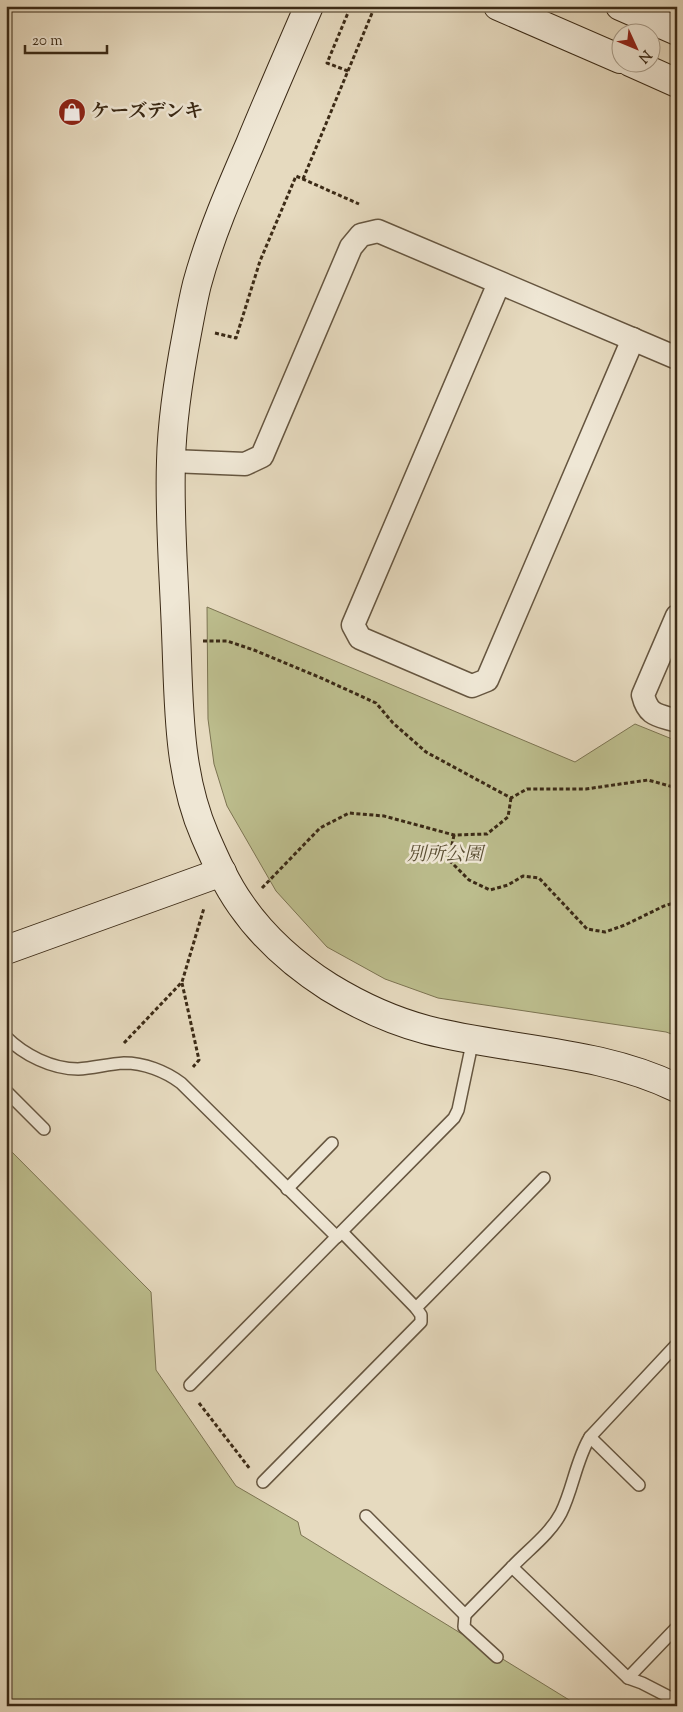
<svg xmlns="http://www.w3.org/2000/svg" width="683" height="1712" font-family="'Sorts Mill Goudy','Noto Serif JP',serif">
  <rect width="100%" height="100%" fill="#e6dabf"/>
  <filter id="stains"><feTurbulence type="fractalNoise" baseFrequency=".004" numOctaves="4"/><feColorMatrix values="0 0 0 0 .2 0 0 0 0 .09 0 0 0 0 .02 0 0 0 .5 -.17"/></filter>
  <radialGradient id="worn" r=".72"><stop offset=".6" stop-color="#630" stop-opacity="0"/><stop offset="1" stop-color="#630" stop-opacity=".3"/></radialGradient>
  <g fill="#bcbd8d" stroke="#7c7452">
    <path d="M207,607L575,762L635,724L677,741V1036L666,1032L438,998L385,979L327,947L276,891L227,806L214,764L208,719Z"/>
    <path d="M6,1146L151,1292L156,1370L236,1486L298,1522L301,1535L579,1706H6Z"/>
  </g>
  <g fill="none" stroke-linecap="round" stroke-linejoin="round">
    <g stroke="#665640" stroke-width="14">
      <g id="lane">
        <path d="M6,1037C24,1055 52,1069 78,1069C94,1068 108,1064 124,1063C144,1063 165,1071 181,1083L337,1237"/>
        <path d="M6,1091L44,1129"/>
        <path d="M287,1189L332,1143"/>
        <path d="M416,1308L544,1178"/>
        <path d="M190,1385L454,1118L458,1110L473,1039"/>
        <path d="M590,1437L639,1485"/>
        <path d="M263,1482L421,1322V1315L416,1308L342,1232"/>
        <path d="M366,1516L465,1615L512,1567L628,1678L642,1683L677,1701"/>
        <path d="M512,1567C528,1550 550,1534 561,1513C573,1489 576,1460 590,1437L677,1344"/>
        <path d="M465,1615L464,1627L497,1657"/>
        <path d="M628,1678L677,1627"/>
      </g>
    </g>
    <g stroke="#665640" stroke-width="25">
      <g id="street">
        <path d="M499,283L353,625L360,638L472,686L487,680L633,339"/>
        <path d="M171,461L245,464L262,456L351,247L361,235L378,231L677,358"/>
        <path d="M677,616L643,695C648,716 658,715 677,721"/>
      </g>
    </g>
    <g stroke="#3b2a16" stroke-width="30">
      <g id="secondary">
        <path d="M309,6C289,52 269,98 250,144C230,190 210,236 197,284C193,300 190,317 187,333C179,375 172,418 171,461C169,518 174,575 176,632C179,700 177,772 205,836C215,859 226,884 241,905C264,938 296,966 329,987C360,1006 393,1021 427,1030C510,1051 599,1050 677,1088"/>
        <path d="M498,6L620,59"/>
        <path d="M620,6L677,31"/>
        <path d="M630,62L677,83"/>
        <path d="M6,950L222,872"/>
      </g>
    </g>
    <g stroke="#3b2a16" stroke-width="3" stroke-dasharray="4 2.5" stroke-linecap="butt">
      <path d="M348,71L327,63L350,8"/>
      <path d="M303,179L375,6"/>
      <path d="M215,333L236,338L260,261L296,176L359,204"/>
      <path d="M203,641H227L254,650L319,677L376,703L393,723L426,752L511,798L527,789H586L648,780L677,788"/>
      <path d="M454,835L449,860L469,880L490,890L508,885L523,876L539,878L587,929L605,932L625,925L664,906L677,902"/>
      <path d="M262,888L320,828L349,813L384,816L454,835L487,834L508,817L511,798"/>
      <path d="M182,983L199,1060L193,1067"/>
      <path d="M124,1043L182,982L204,908"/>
      <path d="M199,1403L250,1469"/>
    </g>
    <use href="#lane" stroke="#efe7d5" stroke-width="11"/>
    <use href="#street" stroke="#efe7d5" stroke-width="22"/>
    <use href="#secondary" stroke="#efe7d5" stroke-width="28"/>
  </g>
  <defs>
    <g id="shop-disc" transform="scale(1.4375)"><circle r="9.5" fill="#8f2418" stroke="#efe7d5"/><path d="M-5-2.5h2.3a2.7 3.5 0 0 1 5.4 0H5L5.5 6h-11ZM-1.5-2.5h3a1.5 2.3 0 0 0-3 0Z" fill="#fff"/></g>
  </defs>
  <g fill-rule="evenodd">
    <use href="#shop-disc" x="72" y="112"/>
  </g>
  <g text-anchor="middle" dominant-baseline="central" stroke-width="5" stroke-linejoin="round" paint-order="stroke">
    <g font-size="19" font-weight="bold" fill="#3b2a16" stroke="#efe7d5" text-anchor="start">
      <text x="91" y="112">ケーズデンキ</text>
    </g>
    <g font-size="19" font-style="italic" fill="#5b4f34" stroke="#efe7d5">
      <text x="445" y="855">別所公園</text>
    </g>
  </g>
  <rect width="683" height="1712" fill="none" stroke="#e6dabf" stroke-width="25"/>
  <rect x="8" y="8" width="668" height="1697" fill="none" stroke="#3b2a16" stroke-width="2.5"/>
  <rect x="12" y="12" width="658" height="1687" fill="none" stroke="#3b2a16"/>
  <g transform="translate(636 48) rotate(134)"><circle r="24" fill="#efe7d5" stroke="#a79b89"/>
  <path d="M0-4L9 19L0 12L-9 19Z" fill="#8f2418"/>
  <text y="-8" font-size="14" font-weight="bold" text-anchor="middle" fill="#3b2a16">N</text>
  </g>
  <path d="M25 45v8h82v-8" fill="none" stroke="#3b2a16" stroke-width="2.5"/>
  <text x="32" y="45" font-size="15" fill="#3b2a16" stroke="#efe7d5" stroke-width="4" paint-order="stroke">20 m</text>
  <rect width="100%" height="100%" filter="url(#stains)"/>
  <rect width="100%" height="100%" fill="url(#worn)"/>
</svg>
